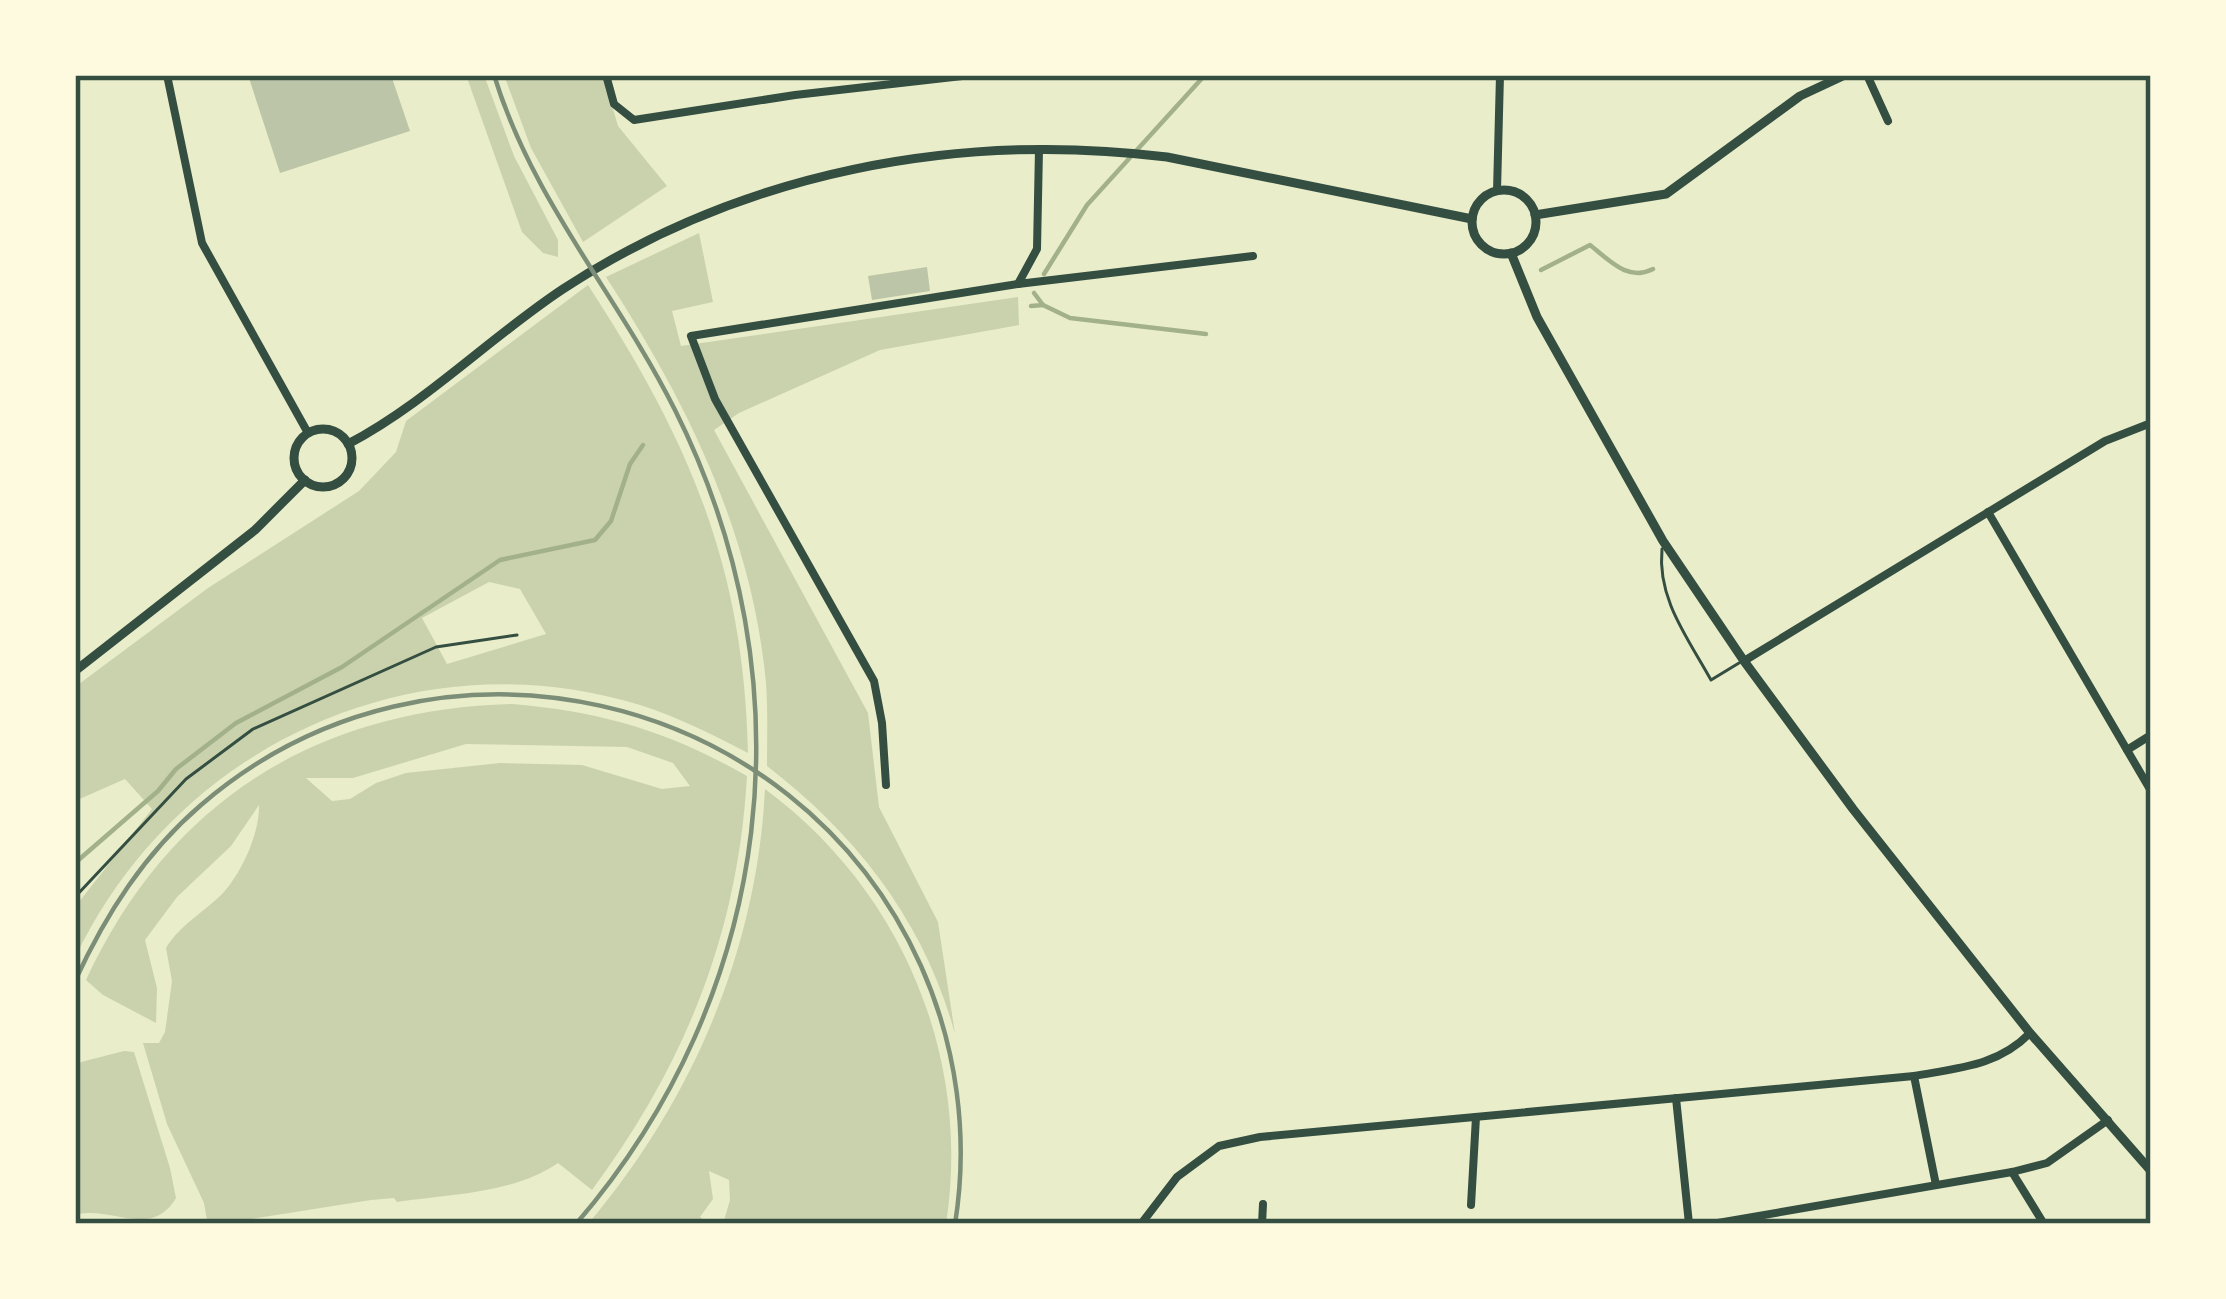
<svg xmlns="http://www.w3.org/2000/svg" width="2226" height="1299" font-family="Montserrat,sans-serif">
  <rect width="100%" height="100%" fill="#e9edc9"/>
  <g fill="#cad2ad" fill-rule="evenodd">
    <path d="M466,75H484L514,156L558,240V257L543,253L522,232Z"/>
    <path d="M504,75H603L618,126L667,186L583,242L531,148Z"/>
    <path d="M699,233L713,302L672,311L681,346L1018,297L1019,325L880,350L739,413L714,430L868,713L879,807L938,922L955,1034C925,923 858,836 767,766C767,739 768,711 766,683C752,533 687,402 606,277Z"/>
    <path d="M588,285C689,440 744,566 748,753C713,735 678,717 640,705C413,635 175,747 75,958V907L152,809L125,779L75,801V687L208,588L359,491L396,452L406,421ZM489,582L520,589L546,634L447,664L422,618Z"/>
    <path d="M513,704C603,712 668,731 747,776C738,934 685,1064 592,1190L558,1163C513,1194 449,1194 397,1202L394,1198L371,1200L220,1224L207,1220L204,1203L167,1124L143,1043H159L165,1032L172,981L166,948C180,925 203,913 222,894C241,874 260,833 259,805L231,846L177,897L145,940L157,988L156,1023L103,995L86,980C169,801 317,709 513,704ZM466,744L627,747L673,763L690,786L662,789L582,765L500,763L406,773L376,783L350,799L332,801L306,778H353Z"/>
    <path d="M765,789C901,889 972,1057 946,1224H723L730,1200L729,1180L709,1171L713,1199L700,1217L709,1224H588C692,1101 757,950 765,789Z"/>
    <path d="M124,1051L134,1052L170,1168L176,1198C151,1240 111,1205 75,1215V1068L81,1062Z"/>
  </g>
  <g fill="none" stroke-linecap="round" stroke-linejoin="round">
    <g stroke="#a3b18a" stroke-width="4.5">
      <path d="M1541,270L1590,245C1609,260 1628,282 1653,269"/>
      <path d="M1044,274L1087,205L1205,75"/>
      <path d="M1043,305L1070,318L1206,334"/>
      <path d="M1031,306L1043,305L1034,293"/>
      <path d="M75,863L158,791L176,769L236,723L342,667L500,560L595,540L611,521L630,464L643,445"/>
    </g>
  </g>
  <g fill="#bcc5a7">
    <path d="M248,75H391L410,131L280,173Z"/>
    <path d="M927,267L930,291L872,300L868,276Z"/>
  </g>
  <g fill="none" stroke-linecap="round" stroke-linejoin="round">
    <g stroke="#344e41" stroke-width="3">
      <path d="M1662,549C1657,599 1688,638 1711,680L1739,663"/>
      <path d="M75,897L186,779L253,729L436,647L517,635"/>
    </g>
    <g stroke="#344e41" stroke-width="8">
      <path d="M167,75L202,243L308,433"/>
      <path d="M606,75L614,104L634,120L795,95L971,75"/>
      <path d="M1867,75L1888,121"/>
      <path d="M1039,149L1037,249L1018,284L1253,256"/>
      <path d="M1497,191L1500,75"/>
      <path d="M1988,512L2151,791"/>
      <path d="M1744,661L2105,441L2151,423"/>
      <path d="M2127,750L2151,735"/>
      <path d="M886,785L882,723L874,681L715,399L691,336L1018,284"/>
      <path d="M1914,1076L1936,1185"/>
      <path d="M1676,1098L1689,1224"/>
      <path d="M2012,1172L2044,1224"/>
      <path d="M1471,1205L1476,1117"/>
      <path d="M1141,1224L1177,1177L1219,1146L1260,1137L1914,1076C1958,1068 1998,1066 2030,1033"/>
      <path d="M1262,1224L1263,1204"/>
      <path d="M1712,1224L2012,1172L2047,1163L2108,1120"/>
    </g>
    <g stroke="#344e41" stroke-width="9">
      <circle cx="1504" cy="222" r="32"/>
      <path d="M1535,215L1666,194L1800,96L1845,75"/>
      <path d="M1511,253L1537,317L1663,541L1744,661L1853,809L2030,1033L2151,1171"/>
      <circle cx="323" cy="458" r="29"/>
      <path d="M348,444C426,403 489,338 563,289C742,172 957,131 1167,157L1472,219"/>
      <path d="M75,671L255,530L305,480"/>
    </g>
    <g stroke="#7c8e77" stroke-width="4.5">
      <path d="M494,75C533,202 617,294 675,410C811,682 775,993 576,1224"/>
      <path d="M75,981C106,914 144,854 201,805C433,605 796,687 921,966C957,1047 969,1137 955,1224"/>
    </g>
  </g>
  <rect width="2226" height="1299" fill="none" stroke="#fefae0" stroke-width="156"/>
  <rect x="78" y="78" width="2070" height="1143" fill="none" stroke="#344e41" stroke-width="4.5"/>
</svg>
